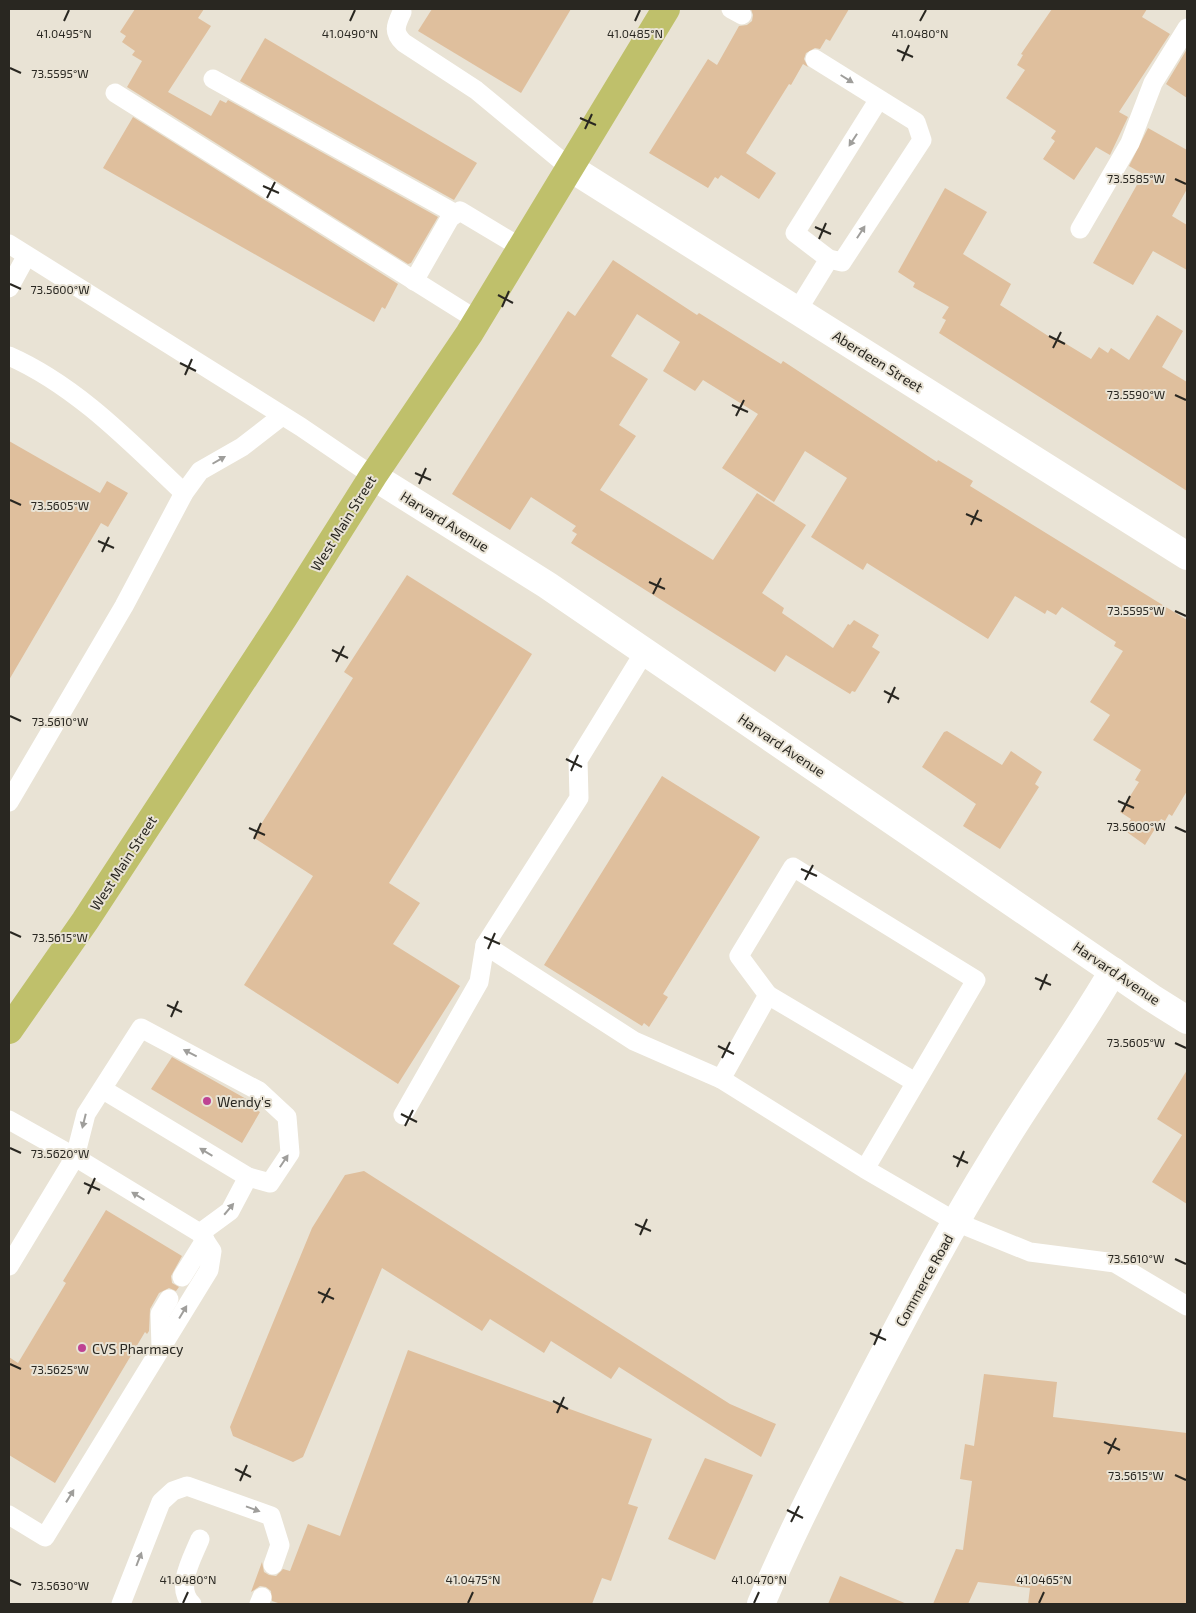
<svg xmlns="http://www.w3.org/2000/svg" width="1196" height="1613" font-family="'Exo 2',sans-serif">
  <rect width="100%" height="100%" fill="#e9e3d5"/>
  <g fill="#dfbf9d">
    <path d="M135,9H204L198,18L211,26L168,92L211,116L220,100L226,103L228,100L438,217L411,263L408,264L127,87L142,61L132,55L135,51L122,42L126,36L120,32Z"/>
    <path d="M432,9H571L521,93L418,31Z"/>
    <path d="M751,9H849L830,41L826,39L820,49L815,48L806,53L804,59L808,67L803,64L791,85L789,84L746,153L776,173L759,199L721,175L718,179L715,177L708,188L649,153L708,59L717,65L739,26L747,25L752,21L753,15Z"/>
    <path d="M1052,9H1147L1142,17L1170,34L1119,112L1128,117L1110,155L1096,147L1074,180L1043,159L1055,141L1051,138L1056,131L1006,98L1025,70L1017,65L1023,55L1021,54Z"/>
    <path d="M265,38L477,163L454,200L240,81Z"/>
    <path d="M1187,49V98L1166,84Z"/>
    <path d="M133,117L398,284L385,309L382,307L374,322L103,168Z"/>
    <path d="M1148,128L1187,150V189L1172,216L1187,225V270L1153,251L1133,285L1093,263L1143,174L1129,166Z"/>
    <path d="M945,188L987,212L963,254L1011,284L1000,305L1056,341L1058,339L1091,359L1099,347L1108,353L1111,348L1129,360L1157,315L1183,331L1162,367L1187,382V491L939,333L946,320L942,318L949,307L913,287L915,283L898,272Z"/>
    <path d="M613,260L697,315L699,313L781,364L783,361L937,462L938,460L973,481L970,486L1187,620V791L1172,816L1169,814L1165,821L1161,819L1145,845L1124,830L1131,819L1120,812L1139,782L1135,780L1141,770L1093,740L1110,715L1090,702L1123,651L1114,646L1116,642L1062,607L1056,615L1047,610L1045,614L1015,596L988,639L867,563L863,570L811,537L847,478L805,451L774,502L722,468L758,414L703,380L695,391L663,371L680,342L637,314L611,356L648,379L619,425L636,436L600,490L713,560L757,493L806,525L762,593L784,608L782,613L833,648L848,624L850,625L854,620L879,635L872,647L880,652L855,692L852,691L850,694L786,655L775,672L571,543L577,534L572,531L576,526L531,497L510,530L452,494L568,311L575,316Z"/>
    <path d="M9,441L100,493L107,481L128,493L108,527L101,523L9,680Z"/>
    <path d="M407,575L532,654L389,883L420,903L393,944L460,986L398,1084L244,985L313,876L253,837L353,678L344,672Z"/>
    <path d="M947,731L1002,765L1011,751L1042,772L1035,784L1039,787L1000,849L963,826L976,804L922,767L944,732Z"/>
    <path d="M662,776L760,837L663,994L668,997L649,1027L644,1023L642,1026L544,965Z"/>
    <path d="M172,1057L257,1105L255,1109L260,1112L242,1143L151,1089Z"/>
    <path d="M1187,1070V1204L1152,1182L1182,1135L1157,1119Z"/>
    <path d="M364,1171L730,1404L776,1424L761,1457L619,1367L611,1379L551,1341L544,1353L490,1319L482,1331L382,1268L303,1457L293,1462L233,1436L230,1427L312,1228L345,1175Z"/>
    <path d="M106,1210L182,1256L171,1276L172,1283L179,1287L176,1291L169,1288L159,1293L150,1309L149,1331L147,1334L145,1332L55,1483L9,1455V1357L18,1363L66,1283L63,1281Z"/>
    <path d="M408,1350L652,1439L628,1504L638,1507L611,1581L602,1578L592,1604H281L272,1601L271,1591L266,1587L260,1586L251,1592L262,1562L264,1572L269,1575L276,1576L283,1569L290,1571L308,1524L340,1536Z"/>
    <path d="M984,1374L1057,1382L1053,1417L1187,1433V1604H1028L1030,1588L978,1582L968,1604H933L956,1549L963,1550L972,1481L960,1479L965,1444L974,1446Z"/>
    <path d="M705,1458L753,1475L715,1560L668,1539Z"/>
    <path d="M840,1576L907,1604H828Z"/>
  </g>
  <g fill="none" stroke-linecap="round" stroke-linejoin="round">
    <g stroke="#fff" stroke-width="19">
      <path d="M731,9L742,15"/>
      <path d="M402,12C396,25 392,32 404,43L476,90L569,167"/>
      <path d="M815,59L916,122L922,140L842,262L829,259L795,233L879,99"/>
      <path d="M213,79L454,213"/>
      <path d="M115,93L477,320"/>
      <path d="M1080,229L1130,143L1153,83L1187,28"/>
      <path d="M9,244L301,427L373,476"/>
      <path d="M414,281L450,218L460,211L520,247"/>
      <path d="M9,288L26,257"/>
      <path d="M797,311L829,259"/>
      <path d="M9,356C77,386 131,443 184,493"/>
      <path d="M9,802L124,606L184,493L200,471L242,447L282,416"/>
      <path d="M485,945L634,1041L721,1079"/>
      <path d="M768,995L915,1082"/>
      <path d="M403,1115L479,982L485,945L579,798L578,760L645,651"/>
      <path d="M9,1120L75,1157L9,1266"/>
      <path d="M865,1169L976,980L793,867L739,956L768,995L721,1079L865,1169L956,1222L1030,1252L1115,1263L1187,1306"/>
      <path d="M200,1233L230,1211L248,1177"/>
      <path d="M182,1277L205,1240"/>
      <path d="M161,1348L160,1314L169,1299"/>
      <path d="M9,1515L45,1537L209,1270L212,1251L200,1233L75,1157L86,1114L141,1028L259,1091L287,1117L290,1153L270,1183L248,1177L102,1089"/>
      <path d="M121,1604L161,1502L173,1491L187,1486L271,1516L280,1545L273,1565"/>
      <path d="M192,1604C174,1588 193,1557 200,1539"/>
      <path d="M259,1604L262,1597"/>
    </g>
    <g stroke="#fff" stroke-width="28">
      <path d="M569,167L1187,556"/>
      <path d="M761,1604C794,1526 833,1452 872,1377C911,1303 949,1230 993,1159C1031,1095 1076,1035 1113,971"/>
    </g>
    <path stroke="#fff" stroke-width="28" d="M373,476L547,585L1152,998L1187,1020"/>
    <path stroke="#bfc06b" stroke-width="28" d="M9,1030L85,921L284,617L373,476L469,334L666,9"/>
  </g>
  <defs><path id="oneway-solid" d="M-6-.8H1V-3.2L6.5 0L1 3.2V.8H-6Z" transform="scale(1.25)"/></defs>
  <g fill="#9f9e9b">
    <use href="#oneway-solid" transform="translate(847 79) rotate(32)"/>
    <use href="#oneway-solid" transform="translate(853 140) rotate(123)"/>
    <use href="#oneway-solid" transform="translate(861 232) rotate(-57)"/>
    <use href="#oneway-solid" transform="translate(219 460) rotate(-30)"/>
    <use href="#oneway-solid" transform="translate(190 1053) rotate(-153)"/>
    <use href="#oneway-solid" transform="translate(84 1121) rotate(104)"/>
    <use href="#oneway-solid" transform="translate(206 1152) rotate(-149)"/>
    <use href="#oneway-solid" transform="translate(284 1161) rotate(-56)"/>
    <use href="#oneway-solid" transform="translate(138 1196) rotate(-149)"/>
    <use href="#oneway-solid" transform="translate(229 1209) rotate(-50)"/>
    <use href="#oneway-solid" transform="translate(183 1312) rotate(-59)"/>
    <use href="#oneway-solid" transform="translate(70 1496) rotate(-58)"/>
    <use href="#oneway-solid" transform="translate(253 1509) rotate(20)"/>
    <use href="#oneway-solid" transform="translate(139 1559) rotate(-69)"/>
  </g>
  <path fill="none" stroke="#292721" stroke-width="2" d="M64,21L69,10M350,21L355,10M635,21L640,10M920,21L926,10M897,50L913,57M902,61L909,45M10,68L21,73M580,118L596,125M585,129L592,114M1175,179L1186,184M263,186L279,193M267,198L275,182M815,227L831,234M819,239L826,223M10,284L21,289M498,295L513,303M502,307L509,291M1049,336L1065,344M1053,348L1061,332M180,363L196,371M185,375L192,359M1175,395L1186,400M732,405L748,412M736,416L744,400M415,473L431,480M419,484L426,468M10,500L21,505M966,514L982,521M971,525L978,510M98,541L114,548M102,552L109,537M649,582L665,589M653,594L661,578M1175,611L1186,616M332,650L348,658M336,662L344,646M884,691L899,699M888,703L895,687M10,716L21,721M566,759L582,767M571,771L578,755M1118,801L1134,808M1122,812L1130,796M1175,827L1186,832M249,828L265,835M254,839L261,823M801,869L817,876M805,880L813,865M10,932L21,937M484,937L500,944M488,949L495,933M1035,978L1051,985M1040,990L1047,974M167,1005L182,1012M171,1017L178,1001M1175,1043L1186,1048M718,1046L734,1054M722,1058L730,1042M401,1114L417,1122M405,1126L413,1110M10,1148L21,1153M953,1156L968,1163M957,1167L964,1151M84,1183L100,1190M88,1194L95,1178M635,1224L651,1231M640,1235L647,1219M1175,1259L1186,1264M318,1292L334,1299M322,1303L330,1288M870,1333L886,1340M874,1345L881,1329M10,1364L21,1369M553,1401L568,1409M557,1413L564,1397M1104,1442L1120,1450M1108,1454L1116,1438M235,1469L251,1477M1175,1475L1186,1480M240,1481L247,1465M787,1510L803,1518M791,1522L799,1506M10,1580L21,1585M183,1603L188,1592M468,1603L473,1592M754,1603L759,1592M1039,1603L1044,1592"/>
  <g fill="#be4393" stroke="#e9e3d5" stroke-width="2">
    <circle cx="207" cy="1101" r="5"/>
    <circle cx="82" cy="1348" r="5"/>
  </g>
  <g text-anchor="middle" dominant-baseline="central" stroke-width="4" stroke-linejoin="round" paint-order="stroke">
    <g font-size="14" fill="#292721" stroke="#e9e3d5">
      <text transform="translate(878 361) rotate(32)">Aberdeen Street</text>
      <text transform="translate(445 521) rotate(32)">Harvard Avenue</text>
      <text transform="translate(343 523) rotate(-58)">West Main Street</text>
      <text transform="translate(782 745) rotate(34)">Harvard Avenue</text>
      <text transform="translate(123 863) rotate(-57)">West Main Street</text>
      <text transform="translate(1117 973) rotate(34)">Harvard Avenue</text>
      <text transform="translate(924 1280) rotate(-61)">Commerce Road</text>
    </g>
    <g font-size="14" fill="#292721" stroke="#e9e3d5" text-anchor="start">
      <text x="217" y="1101">Wendy's</text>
      <text x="92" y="1348">CVS Pharmacy</text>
    </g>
  </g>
  <g font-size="12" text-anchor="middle" fill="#292721" stroke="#e9e3d5" stroke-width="4" stroke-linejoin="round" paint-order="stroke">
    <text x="64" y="38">41.0495°N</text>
    <text x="350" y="38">41.0490°N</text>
    <text x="635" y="38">41.0485°N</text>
    <text x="920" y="38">41.0480°N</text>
    <text x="60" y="78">73.5595°W</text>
    <text x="1136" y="183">73.5585°W</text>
    <text x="60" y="294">73.5600°W</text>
    <text x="1136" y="399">73.5590°W</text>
    <text x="60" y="510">73.5605°W</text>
    <text x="1136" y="615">73.5595°W</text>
    <text x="60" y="726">73.5610°W</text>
    <text x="1136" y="831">73.5600°W</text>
    <text x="60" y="942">73.5615°W</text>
    <text x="1136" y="1047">73.5605°W</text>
    <text x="60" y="1158">73.5620°W</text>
    <text x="1136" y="1263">73.5610°W</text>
    <text x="60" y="1374">73.5625°W</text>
    <text x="1136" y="1480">73.5615°W</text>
    <text x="188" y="1584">41.0480°N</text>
    <text x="473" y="1584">41.0475°N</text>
    <text x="759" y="1584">41.0470°N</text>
    <text x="1044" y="1584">41.0465°N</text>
    <text x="60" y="1590">73.5630°W</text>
  </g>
  <rect width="1196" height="1613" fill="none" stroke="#292721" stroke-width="20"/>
</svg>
